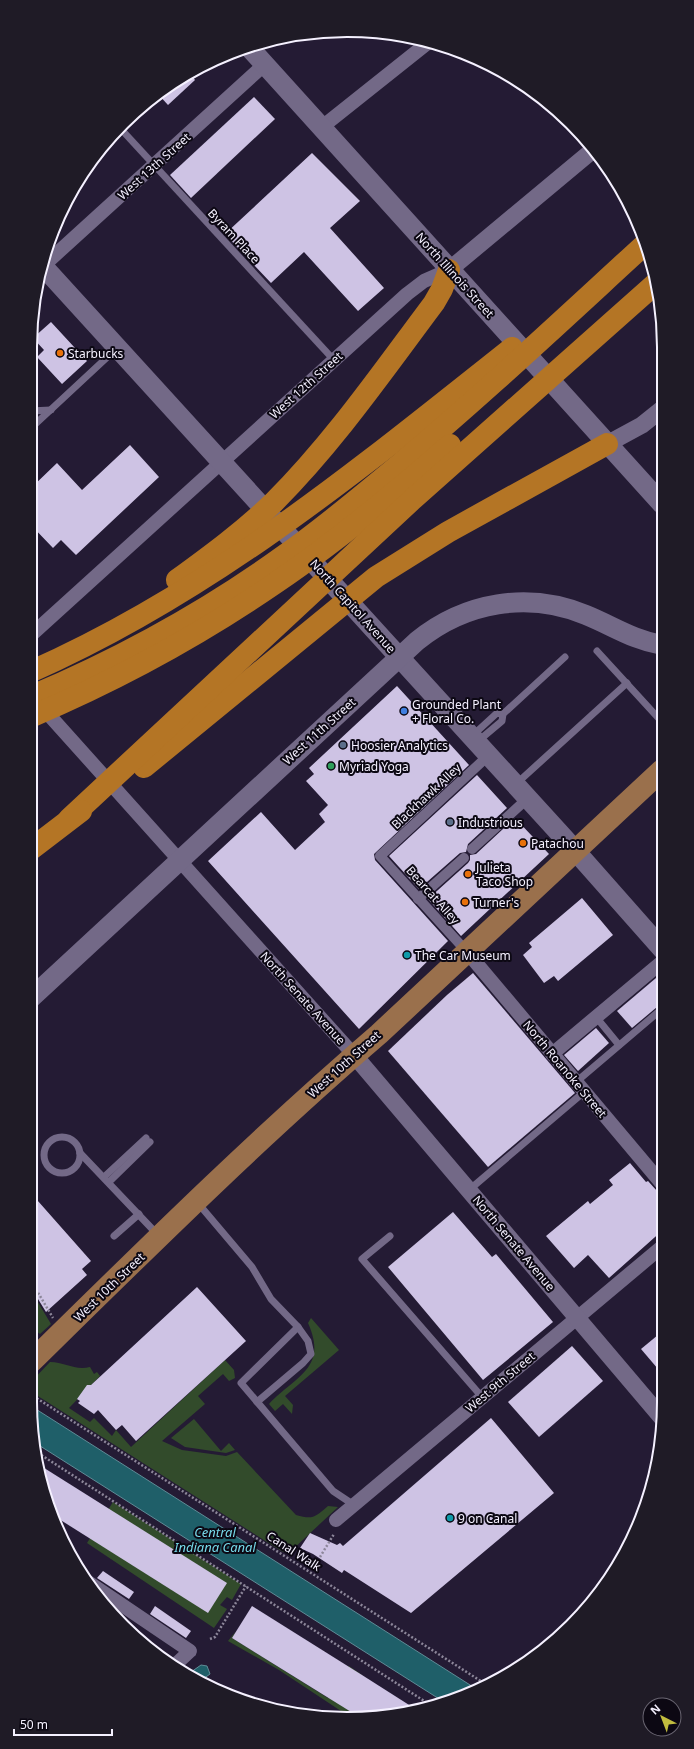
<svg xmlns="http://www.w3.org/2000/svg" width="694" height="1749" font-family="'Noto Sans',sans-serif">
  <rect width="100%" height="100%" fill="#241b34"/>
  <g fill="#324b2b">
    <path d="M30,1289L51,1324L40,1334C30,1328 30,1300 30,1289Z"/>
    <path d="M311,1318L339,1350L285,1396L293,1405L292,1414L283,1404L275,1411L269,1404C297,1375 328,1368 308,1323Z"/>
    <path d="M225,1360L234,1370L235,1378L229,1381L223,1374L198,1396L205,1404L162,1441L182,1450L226,1456L237,1452L296,1515C313,1520 315,1517 328,1506L338,1507L291,1551L283,1552L267,1542L30,1391V1383L50,1362C65,1362 75,1371 90,1367L94,1374L97,1372L100,1376L69,1408L90,1422L94,1418L112,1436L116,1430L131,1447Z"/>
    <path d="M194,1419L221,1451L229,1443L235,1450L226,1453L185,1447L171,1438Z"/>
    <path d="M113,1502L241,1584L232,1600L227,1597L220,1605L227,1609L214,1628L87,1543Z"/>
    <path d="M236,1631L232,1638L328,1698L349,1666L362,1675L342,1705L356,1715H347L279,1670L228,1641Z"/>
  </g>
  <g fill="#1f5f69" stroke="#5f8b96">
    <path d="M31,1406L478,1690L469,1695L444,1702L37,1444Z"/>
    <path d="M201,1665L207,1666L210,1674L203,1679L201,1682L189,1677L191,1672Z"/>
  </g>
  <g fill="#cec3e4">
    <path d="M189,72L195,80L168,105L158,94Z"/>
    <path d="M254,97L275,119L191,198L170,175Z"/>
    <path d="M312,153L360,201L330,228L384,288L358,311L304,252L271,283L225,234Z"/>
    <path d="M51,322L87,361L62,384L37,357L44,350L33,338Z"/>
    <path d="M130,445L159,477L76,555L61,540L53,548L30,524V489L57,463L82,490Z"/>
    <path d="M397,686L469,765L374,854L375,860L448,941L359,1029L208,861L261,812L295,850L325,822L319,814L328,805L306,781L314,774L309,768Z"/>
    <path d="M477,775L507,808L468,844L466,852L460,853L419,889L389,856Z"/>
    <path d="M515,818L549,854L461,936L428,899L468,863L470,860V855L476,854Z"/>
    <path d="M582,898L613,935L558,981L554,976L544,983L523,955L532,947L529,943Z"/>
    <path d="M473,973L575,1093L488,1167L388,1051L447,995Z"/>
    <path d="M656,978L663,987V1002L632,1028L617,1011Z"/>
    <path d="M596,1028L609,1043L578,1071L564,1055Z"/>
    <path d="M630,1163L646,1182L648,1181L657,1191L663,1193L664,1229L609,1278L588,1255L574,1268L546,1236L588,1201L590,1204L613,1185L609,1180Z"/>
    <path d="M30,1192L91,1261L82,1269L87,1275L46,1312L30,1286Z"/>
    <path d="M453,1212L492,1257L496,1254L553,1322L483,1380L388,1267Z"/>
    <path d="M197,1287L246,1341L136,1441L122,1425L116,1430L98,1410L94,1414L78,1403L80,1401L77,1399L87,1385H91Z"/>
    <path d="M664,1330V1364L658,1369L641,1349Z"/>
    <path d="M572,1346L603,1381L539,1437L508,1402Z"/>
    <path d="M491,1418L554,1493L411,1613L344,1570L342,1573L313,1554L300,1548L310,1533L337,1545L340,1543L343,1546Z"/>
    <path d="M41,1466L227,1583L208,1613L51,1514L47,1504Z"/>
    <path d="M103,1571L134,1592L129,1599L97,1578Z"/>
    <path d="M155,1606L191,1631L186,1638L150,1614Z"/>
    <path d="M252,1606L362,1675L417,1710L409,1713L356,1715L232,1638Z"/>
  </g>
  <g fill="none" stroke-linecap="round" stroke-linejoin="round">
    <g stroke="#8c8699" stroke-width="2.5" stroke-dasharray="2 2" stroke-linecap="butt">
      <path d="M30,1279L53,1318"/>
      <path d="M30,1318L36,1334"/>
      <path d="M30,1394L487,1685"/>
      <path d="M38,1453L432,1706"/>
      <path d="M320,1557L334,1534"/>
      <path d="M210,1639L215,1637L246,1586"/>
    </g>
    <g stroke="#736987" stroke-width="7">
      <path d="M120,128L333,359"/>
      <path d="M30,411L51,410"/>
      <path d="M30,429L116,349"/>
      <path d="M597,651L662,722"/>
      <path d="M472,736L497,713L503,714"/>
      <path d="M477,742L502,721L503,714L565,657"/>
      <path d="M516,784L627,683"/>
      <path d="M596,1017L619,1045"/>
      <path d="M576,1082L663,1008"/>
      <circle cx="62" cy="1155" r="18"/>
      <path d="M80,1153L157,1234"/>
      <path d="M104,1177L146,1138"/>
      <path d="M109,1182L150,1142"/>
      <path d="M469,1190L584,1092"/>
      <path d="M197,1202L252,1267L271,1299L298,1327L308,1341L311,1354L303,1363L257,1402"/>
      <path d="M114,1236L139,1214"/>
      <path d="M390,1236L362,1259L482,1397"/>
      <path d="M298,1327L241,1383L333,1491L354,1505"/>
    </g>
    <g stroke="#736987" stroke-width="10">
      <path d="M472,849L528,798"/>
      <path d="M418,899L464,858"/>
      <path d="M467,952L380,856L489,755"/>
    </g>
    <g stroke="#736987" stroke-width="14">
      <path d="M322,127L430,41"/>
      <path d="M43,266L265,64"/>
      <path d="M30,636L407,294L424,281L449,270"/>
      <path d="M41,706L354,1055"/>
      <path d="M467,952L663,1185"/>
      <path d="M552,1054L663,961"/>
      <path d="M336,1520L664,1245"/>
      <path d="M88,1582L190,1651L175,1665"/>
    </g>
    <g stroke="#736987" stroke-width="17">
      <path d="M449,270L593,150"/>
      <path d="M607,444L642,425L662,409"/>
      <path d="M354,1055L662,1418"/>
    </g>
    <g stroke="#736987" stroke-width="20">
      <path d="M248,46L662,504"/>
      <path d="M41,264L564,838L663,950"/>
      <path d="M30,999L417,641C465,602 528,591 586,615C613,626 633,640 662,645"/>
    </g>
    <path stroke="#9a704c" stroke-width="22" d="M30,1363C144,1251 258,1138 379,1034L662,770"/>
    <g stroke="#b47525" stroke-width="22">
      <path d="M177,580C210,556 244,531 274,502C334,442 383,371 434,303L442,289L449,270"/>
      <path d="M30,672C211,592 358,470 512,348"/>
      <path d="M30,697C120,659 206,612 285,555C321,530 354,502 388,474C476,401 559,323 643,246"/>
      <path d="M30,717C115,681 198,636 274,584C336,542 394,494 450,445"/>
      <path d="M144,767L376,577L448,532L607,444"/>
      <path d="M69,819L413,499L655,284"/>
      <path d="M30,850L81,811"/>
    </g>
  </g>
  <g fill="#e8710a" stroke="#0c0813" stroke-width="1.5">
    <circle cx="60" cy="353" r="4"/>
    <circle cx="523" cy="843" r="4"/>
    <circle cx="468" cy="874" r="4"/>
    <circle cx="465" cy="902" r="4"/>
  </g>
  <circle fill="#3f7fe0" stroke="#0c0813" stroke-width="1.5" cx="404" cy="711" r="4"/>
  <g fill="#5c6f8a" stroke="#0c0813" stroke-width="1.5">
    <circle cx="343" cy="745" r="4"/>
    <circle cx="450" cy="822" r="4"/>
  </g>
  <circle fill="#2e9e5b" stroke="#0c0813" stroke-width="1.5" cx="331" cy="766" r="4"/>
  <g fill="#0f9aa8" stroke="#0c0813" stroke-width="1.5">
    <circle cx="407" cy="955" r="4"/>
    <circle cx="450" cy="1518" r="4"/>
  </g>
  <g text-anchor="middle" dominant-baseline="central" stroke-width="4" stroke-linejoin="round" paint-order="stroke">
    <g font-size="12" fill="#f5f1ff" stroke="#0c0813">
      <text transform="translate(154 166) rotate(-42)">West 13th Street</text>
      <text transform="translate(234 236) rotate(47)">Byram Place</text>
      <text transform="translate(455 275) rotate(48)">North Illinois Street</text>
      <text transform="translate(306 385) rotate(-42)">West 12th Street</text>
      <text transform="translate(353 606) rotate(48)">North Capitol Avenue</text>
      <text transform="translate(319 731) rotate(-42)">West 11th Street</text>
      <text transform="translate(426 796) rotate(-43)">Blackhawk Alley</text>
      <text transform="translate(433 895) rotate(48)">Bearcat Alley</text>
      <text transform="translate(303 998) rotate(48)">North Senate Avenue</text>
      <text transform="translate(344 1064) rotate(-42)">West 10th Street</text>
      <text transform="translate(565 1069) rotate(50)">North Roanoke Street</text>
      <text transform="translate(514 1243) rotate(50)">North Senate Avenue</text>
      <text transform="translate(109 1287) rotate(-44)">West 10th Street</text>
      <text transform="translate(500 1382) rotate(-40)">West 9th Street</text>
      <text transform="translate(294 1551) rotate(33)">Canal Walk</text>
    </g>
    <g font-size="12" fill="#f5f1ff" stroke="#0c0813" text-anchor="start">
      <text x="68" y="353">Starbucks</text>
      <text x="412" y="704">Grounded Plant<tspan x="412" dy="14">+ Floral Co.</tspan></text>
      <text x="351" y="745">Hoosier Analytics</text>
      <text x="339" y="766">Myriad Yoga</text>
      <text x="458" y="822">Industrious</text>
      <text x="531" y="843">Patachou</text>
      <text x="476" y="867">Julieta<tspan x="476" dy="14">Taco Shop</tspan></text>
      <text x="473" y="902">Turner's</text>
      <text x="415" y="955">The Car Museum</text>
      <text x="458" y="1518">9 on Canal</text>
    </g>
    <g font-size="13" font-style="italic" fill="#77daea" stroke="#0c0813">
      <text x="215" y="1532">Central<tspan x="215" dy="15">Indiana Canal</tspan></text>
    </g>
  </g>
  <path d="M0 0H694V1749H0ZM347 37H347A310 310 0 0 1 657 347V1402A310 310 0 0 1 347 1712H347A310 310 0 0 1 37 1402V347A310 310 0 0 1 347 37Z" fill="#1f1b26" fill-rule="evenodd"/>
  <path fill="none" stroke="#f5f1ff" stroke-width="2" d="M347 37H347A310 310 0 0 1 657 347V1402A310 310 0 0 1 347 1712H347A310 310 0 0 1 37 1402V347A310 310 0 0 1 347 37Z"/>
  <g transform="translate(662 1717) rotate(318)"><circle r="19" fill="#0c0813" stroke="#696571"/>
  <path d="M0-3L7 15L0 10L-7 15Z" fill="#c2bd3f"/>
  <text y="-6" font-size="11" font-weight="bold" text-anchor="middle" fill="#f5f1ff">N</text>
  </g>
  <path d="M14 1729v6h98v-6" fill="none" stroke="#f5f1ff" stroke-width="2"/>
  <text x="20" y="1729" font-size="12" fill="#f5f1ff" stroke="#0c0813" stroke-width="3" paint-order="stroke">50 m</text>
</svg>
